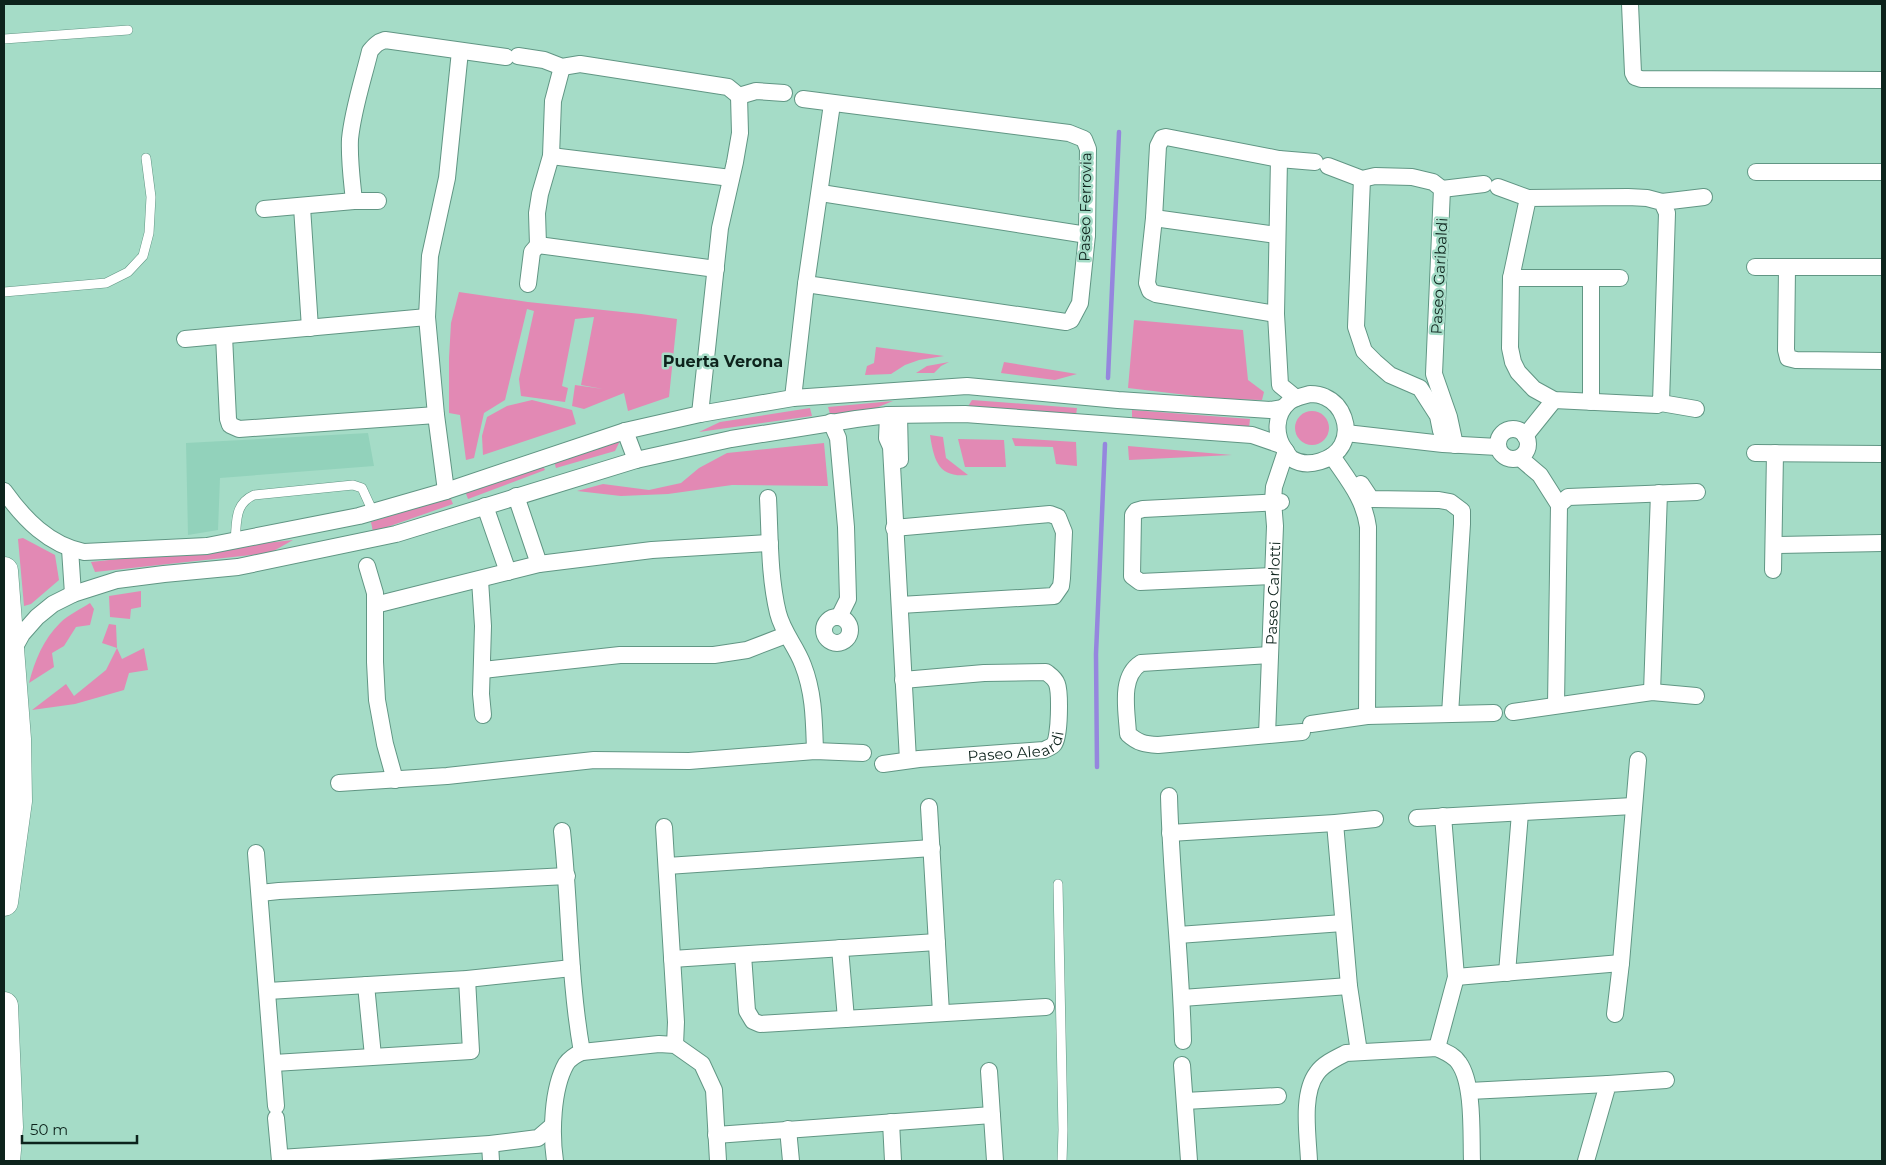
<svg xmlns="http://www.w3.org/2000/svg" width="1886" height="1165" font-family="Montserrat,sans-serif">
  <rect width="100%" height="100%" fill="#a5dcc7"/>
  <path fill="#92d2bb" d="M368,433L374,466L220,478L218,530L188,535L186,443Z"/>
  <g fill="#e289b4">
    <path d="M459,292L528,302L641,314L677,319L669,397L628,411L624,393L584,409L572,406L575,385L603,389L581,385L594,317L575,319L562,386L568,388L565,402L521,396L519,379L534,311L527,309L505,400L484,413L474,458L466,460L460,415L449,413V358L451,323Z"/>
    <path d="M1134,320L1243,330L1248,380L1264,392L1262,400L1220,399L1128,388Z"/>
    <path d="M876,347L944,356L919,360L905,365L891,374L865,375L867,366L874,363Z"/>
    <path d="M949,362L941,366L934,373H916L927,366Z"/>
    <path d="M1004,362L1077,374L1055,380L1001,373Z"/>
    <path d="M532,400L572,410L576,424L483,455L482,436L487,417L507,406Z"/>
    <path d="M972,400L1077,408L1076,415L967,408Z"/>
    <path d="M893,401L866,412L830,414L828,407Z"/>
    <path d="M810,408L812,416L699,432L720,422Z"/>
    <path d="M1132,410L1250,419L1249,428L1132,419Z"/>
    <circle cx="1312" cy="428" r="17"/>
    <path d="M930,435L943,437L946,458L968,475C938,478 934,460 930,435Z"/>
    <path d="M1012,438L1076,442L1077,466L1056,464L1053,447L1015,446Z"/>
    <path d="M958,439L1004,440L1006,467H965Z"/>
    <path d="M620,441L615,451L556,468L554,461Z"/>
    <path d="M824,443L828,486L732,485L668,494L621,496L577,491L603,484L649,490L681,483L699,468L727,453Z"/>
    <path d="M1128,446L1232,455L1129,460Z"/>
    <path d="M542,464L545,470L468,499L465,491Z"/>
    <path d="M450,497L453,504L373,532L371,522Z"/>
    <path d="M23,538L55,555L59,580L31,604L24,606L18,539Z"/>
    <path d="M293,540L270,553L95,572L91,562Z"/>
    <path d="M141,591V607L131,609L130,619L110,617L109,596Z"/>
    <path d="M90,603L94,609L90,625L76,627L64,646L52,653L54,667L29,683C35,660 43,640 60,623C68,615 81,609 90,603Z"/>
    <path d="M109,624L116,625L117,648L122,659L144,648L148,670L129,673L124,690L75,704L32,710L66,684L74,696L106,670L117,648L102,643Z"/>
  </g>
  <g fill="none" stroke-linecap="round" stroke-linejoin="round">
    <g stroke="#9586de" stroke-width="4.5">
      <path d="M1108,378L1119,132"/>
      <path d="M1097,767L1096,654L1105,444"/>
    </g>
    <g stroke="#619684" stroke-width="10">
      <g id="lane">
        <path d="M4,39L128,30"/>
        <path d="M4,292L106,283L128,272L143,256L149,233L151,197L146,158"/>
        <path d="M235,541C237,522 234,504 254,495L353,485L362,488L373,512"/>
        <path d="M1058,884L1063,1130L1062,1161"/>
      </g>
    </g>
    <g stroke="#619684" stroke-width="18">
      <g id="street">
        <path d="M1630,4L1633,73L1635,77L1641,79L1882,80"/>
        <path d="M518,56L544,60L562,67L580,64L728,87L739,96"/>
        <path d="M739,96L756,91L784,93"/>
        <path d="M803,99L1069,133L1084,139L1088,149L1087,235L1080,303L1071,320L1066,322L806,284"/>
        <path d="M551,156L731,178"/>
        <path d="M1279,159L1276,314L1280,385L1296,398"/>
        <path d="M1328,166L1362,179L1375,176L1412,177L1433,182L1442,189L1434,374L1449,417L1455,445"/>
        <path d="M1756,172H1882"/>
        <path d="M1362,179L1356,327L1364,351L1375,362L1390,375L1420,388L1438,416L1441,431"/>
        <path d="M1498,187L1528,198L1628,197L1647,198L1662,202L1667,213L1661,403L1657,405L1554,400L1534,389L1518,372L1513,362L1510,348L1511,278L1528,198"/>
        <path d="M1442,189L1484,184"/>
        <path d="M821,193L1087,235"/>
        <path d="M354,201C352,181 349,160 350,139C353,109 363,80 370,51C375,45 378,42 385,40L506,57"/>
        <path d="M1662,202L1704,197"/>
        <path d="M302,207L310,328"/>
        <path d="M264,209L354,201H378"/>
        <path d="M1154,218L1277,235"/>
        <path d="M538,245L716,269"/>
        <path d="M1755,267H1882"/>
        <path d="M1787,268L1786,350L1788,358L1796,360L1882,361"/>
        <path d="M1511,278H1620"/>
        <path d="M1591,278V402"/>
        <path d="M528,284L532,252L538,245L537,213L540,194L551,156L553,101L562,67"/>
        <path d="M1276,314L1156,294L1150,291L1147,283L1154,218L1158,146L1162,138L1166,137L1279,159L1315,162"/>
        <path d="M224,336L228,419L230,425L239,429L436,415"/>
        <path d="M185,339L427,317"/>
        <path d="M1310,394C1315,394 1321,395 1325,397C1343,405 1351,428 1342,445C1334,460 1308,469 1292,459C1289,457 1287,453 1285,450C1274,435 1275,414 1289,402C1295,397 1303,396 1310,394Z"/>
        <path d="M793,398L806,284L832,104"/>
        <path d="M1661,403L1696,409"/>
        <path d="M700,414L720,228L735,162L740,133L739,96"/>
        <path d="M888,415L887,438L891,447L908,760"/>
        <path d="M899,415L900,460"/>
        <path d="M831,422L838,438L846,527L848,599L839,617"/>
        <circle cx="1513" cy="444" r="15"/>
        <path d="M625,431L636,460"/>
        <path d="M1346,433L1443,444L1498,447"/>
        <path d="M1525,436L1554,400"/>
        <path d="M1755,453L1882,454"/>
        <path d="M1332,456C1348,480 1364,498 1368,527L1367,716L1494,713"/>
        <path d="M1520,458L1540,475L1559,505L1556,705"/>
        <path d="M1361,484L1371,499L1439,500L1450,502L1462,511V524L1450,714"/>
        <path d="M4,491C24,519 49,545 84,552L207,546L359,516L446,491L625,431L700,414L793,398L967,386L1118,400L1270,410L1283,408"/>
        <path d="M446,491L436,415L427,317L430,256L447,178L460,51"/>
        <path d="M516,496L539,564"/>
        <path d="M768,498C770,536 769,576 778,613C783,633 796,646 803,665C814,693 814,721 815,751"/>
        <path d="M1559,505L1568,497L1697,492"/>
        <path d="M485,506L508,572"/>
        <path d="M894,528L1050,514L1058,517L1064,532L1062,578L1061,586L1054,596L900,605"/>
        <path d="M1774,545L1882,543"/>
        <path d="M70,549L73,594"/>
        <path d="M367,566L375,593V662L377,700L385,744L395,780"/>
        <path d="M1773,570L1775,453"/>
        <path d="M1273,576L1140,582L1132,576L1133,515L1136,511L1143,509L1281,502"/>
        <path d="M480,580L483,626L481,694L483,715"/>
        <path d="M375,605L539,564L652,550L770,543"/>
        <circle cx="837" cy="630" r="13"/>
        <path d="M12,652L22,634L37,617L53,604L73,594L117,580L164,574L238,567L396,534L636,460L731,439L856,419L888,415L965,414L1252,435L1281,445"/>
        <path d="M1270,655L1141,663C1119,677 1127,711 1128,734C1138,743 1144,744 1158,745L1302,732"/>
        <path d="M483,670L620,655H714L747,650L786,635"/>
        <path d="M1652,692L1659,493"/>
        <path d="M1513,712L1652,692L1696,696"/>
        <path d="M1311,724L1367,716"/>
        <path id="s1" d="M1267,735L1275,526L1273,501L1274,487L1286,451"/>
        <path id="s2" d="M883,764L919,759L1044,750C1048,748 1052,747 1054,744C1060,737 1060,692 1057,684C1055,678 1051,676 1046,672L984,673L903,680"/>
        <path d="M339,783L447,776L594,760L689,761L815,751L863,753"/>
        <path d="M1169,796C1171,878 1181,959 1183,1041"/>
        <path d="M929,807L941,1013"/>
        <path d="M1417,818L1633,806"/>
        <path d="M1335,823L1349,986L1359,1052"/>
        <path d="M664,827L676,1022L675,1045"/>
        <path d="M562,831C570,905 569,980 582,1052"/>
        <path d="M1170,833L1335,823L1375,819"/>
        <path d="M256,853L276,1106"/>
        <path d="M667,866L932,848"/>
        <path d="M260,893L279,891L567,876"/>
        <path d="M1178,935L1343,923"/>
        <path d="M840,948L846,1019"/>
        <path d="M743,955L747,1011L753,1021L760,1024L1046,1007"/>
        <path d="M672,959L937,942"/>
        <path d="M1507,973L1520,813"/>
        <path d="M1456,977L1621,963"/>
        <path d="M366,985L373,1056"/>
        <path d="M268,991L467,979L572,968"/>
        <path d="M1182,998L1349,986"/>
        <path d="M1615,1014L1621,963L1638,760"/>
        <path d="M1437,1048L1456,977L1443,816"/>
        <path d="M274,1063L471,1051L467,979"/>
        <path d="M1182,1065L1189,1161"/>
        <path d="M989,1071L995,1161"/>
        <path d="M1469,1091L1608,1084"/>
        <path d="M1185,1101L1278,1096"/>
        <path d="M276,1118L280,1161"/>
        <path d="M891,1122L893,1161"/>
        <path d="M788,1129L791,1161"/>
        <path d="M716,1135L992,1115"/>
        <path d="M490,1144L491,1161"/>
        <path d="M280,1158L490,1144L538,1138L552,1126"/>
        <path d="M555,1161C551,1134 552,1089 566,1064C570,1058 575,1055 582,1052L659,1044L675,1045L702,1064L714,1090L718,1161"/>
        <path d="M1309,1161C1308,1136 1301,1094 1317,1073C1323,1064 1336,1058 1346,1053L1437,1048C1445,1052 1454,1055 1459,1063C1474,1084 1471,1135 1472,1161"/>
        <path d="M1586,1161L1608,1084L1666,1080"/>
      </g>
    </g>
    <g stroke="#619684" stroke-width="29">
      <g id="highway">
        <path d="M4,571L17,739L18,801L4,902"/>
        <path d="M4,1006L9,1127L6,1161"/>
      </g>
    </g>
    <use href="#lane" stroke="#fff" stroke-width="9"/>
    <use href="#street" stroke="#fff" stroke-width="16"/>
    <use href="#highway" stroke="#fff" stroke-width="28"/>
  </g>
  <g text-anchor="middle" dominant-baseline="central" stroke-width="5" stroke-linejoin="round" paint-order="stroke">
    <g font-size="15" fill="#0d231c" stroke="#a5dcc7">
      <text transform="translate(1085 207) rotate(-89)">Paseo Ferrovia</text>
      <text transform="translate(1439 276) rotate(-87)">Paseo Garibaldi</text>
      <text stroke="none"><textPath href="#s1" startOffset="142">Paseo Carlotti</textPath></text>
      <text stroke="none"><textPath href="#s2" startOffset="136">Paseo Aleardi</textPath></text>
    </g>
    <g font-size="16" font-weight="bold" fill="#0d231c" stroke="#a5dcc7">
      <text x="723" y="361">Puerta Verona</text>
    </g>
  </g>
  <rect width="1886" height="1165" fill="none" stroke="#0d231c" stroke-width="10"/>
  <path d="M22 1135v8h115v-8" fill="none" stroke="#0d231c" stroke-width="2.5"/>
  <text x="30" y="1135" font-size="15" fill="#0d231c" stroke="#a5dcc7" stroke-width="4" paint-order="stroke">50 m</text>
</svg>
